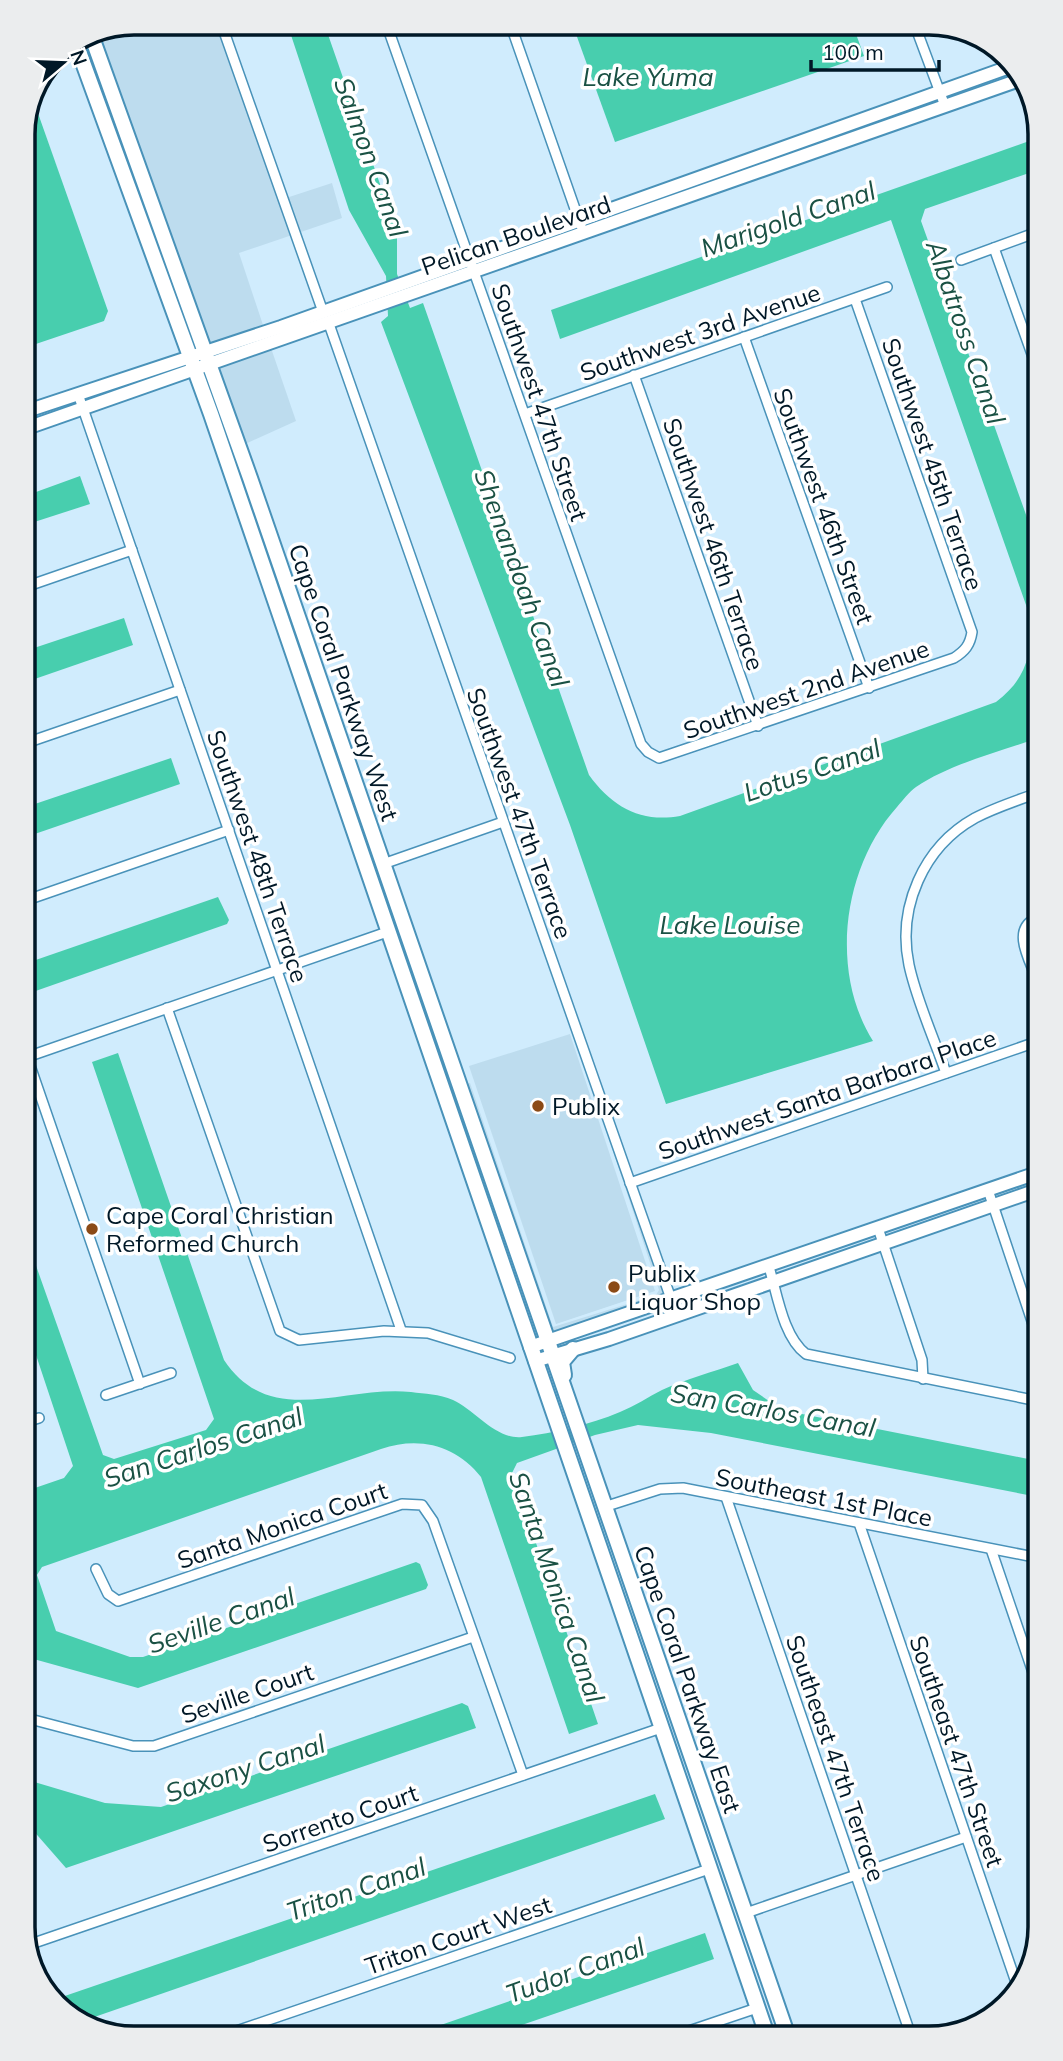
<svg xmlns="http://www.w3.org/2000/svg" width="1063" height="2061" font-family="Mulish,sans-serif">
  <rect width="100%" height="100%" fill="#d0ecfd"/>
  <g fill="#bddcee">
    <path d="M134,23H215L280,200L332,183L342,218L239,253L264,328L208,346L98,38Z"/>
    <path d="M271,348L296,421L243,445L216,367Z"/>
    <path d="M570,1034L655,1291L556,1324L469,1066Z"/>
    <path d="M577,1042L671,1295L550,1336L464,1085L470,1083L553,1327L656,1295L659,1290Z"/>
  </g>
  <g fill="#48ceae">
    <path d="M287,23H324L397,233V274L410,308L423,303L589,775C612,807 641,823 680,816L996,702C1025,680 1031,657 1032,622L891,220L560,339L551,310L1032,140V172L925,209L921,221L1034,537L1035,739C996,753 950,764 916,787C909,792 903,800 897,807C843,867 829,971 873,1041L666,1104L570,825L381,322L388,316L386,276L349,210Z"/>
    <path d="M572,23H852L864,56L615,142Z"/>
    <path d="M34,102L108,311L104,321L24,348L23,127Z"/>
    <path d="M80,476L90,504L25,525V496Z"/>
    <path d="M124,618L133,645L26,682L25,651Z"/>
    <path d="M171,758L180,784L26,837V807Z"/>
    <path d="M218,897L229,920L227,924L27,994V963Z"/>
    <path d="M118,1053L224,1360C271,1430 343,1385 411,1392C425,1394 439,1394 453,1400C475,1410 496,1440 522,1437C554,1433 589,1425 620,1412C635,1406 648,1397 662,1390C686,1379 713,1372 738,1363L753,1390L782,1410L1038,1461V1497L711,1433L638,1425L595,1435L517,1463L512,1473L598,1724L569,1734L481,1477C456,1445 419,1436 381,1449L42,1567L37,1575L56,1631L130,1657H143L416,1562L420,1564L428,1585L426,1589L138,1688L30,1658L29,1490L64,1478L73,1466L28,1331V1243L103,1455L114,1459L206,1430L214,1419L92,1062Z"/>
    <path d="M462,1703L468,1706L476,1728L66,1868L31,1828V1781L105,1803L161,1807Z"/>
    <path d="M655,1794L665,1819L80,2022L72,2019L56,1999Z"/>
    <path d="M705,1933L714,1959L496,2034L412,2035Z"/>
  </g>
  <g fill="none" stroke-linecap="round" stroke-linejoin="round">
    <g stroke="#4992b9" stroke-width="12">
      <g id="street">
        <path d="M221,23L323,312"/>
        <path d="M386,23L641,744L648,752L659,758L954,658C965,651 970,645 972,632L855,299"/>
        <path d="M510,23L581,226"/>
        <path d="M914,23L945,106"/>
        <path d="M994,248L1033,357"/>
        <path d="M961,260L1032,234"/>
        <path d="M329,324L677,1316"/>
        <path d="M744,337L869,688"/>
        <path d="M634,375L758,726"/>
        <path d="M78,394L401,1330"/>
        <path d="M525,414L887,287"/>
        <path d="M25,587L132,550"/>
        <path d="M26,743L180,690"/>
        <path d="M383,864L503,822"/>
        <path d="M27,900L229,830"/>
        <path d="M1035,919C1012,930 1029,959 1036,977"/>
        <path d="M167,1008L280,1331L299,1340L384,1331L428,1333L510,1358"/>
        <path d="M27,1057L390,931"/>
        <path d="M27,1057L140,1384"/>
        <path d="M946,1073C934,1038 917,1002 909,965C897,908 923,847 975,818C994,808 1015,801 1035,794"/>
        <path d="M630,1183L1036,1042"/>
        <path d="M988,1190L1037,1336"/>
        <path d="M878,1228L922,1360L923,1379"/>
        <path d="M769,1267C777,1293 783,1337 806,1354L1038,1401"/>
        <path d="M106,1395L171,1373"/>
        <path d="M29,1421L39,1418"/>
        <path d="M726,1497L909,2030"/>
        <path d="M604,1507L660,1489L683,1488L1039,1558"/>
        <path d="M859,1523L1019,1991"/>
        <path d="M991,1549L1039,1690"/>
        <path d="M96,1569L108,1594L118,1601L402,1504L422,1505L433,1521L523,1775"/>
        <path d="M30,1719L133,1746H154L473,1637"/>
        <path d="M746,1913L966,1837"/>
        <path d="M31,1944L661,1728"/>
        <path d="M686,2032L757,2008"/>
        <path d="M219,2037L709,1869"/>
      </g>
    </g>
    <g stroke="#4992b9" stroke-width="16">
      <g id="secondary">
        <path d="M24,412L281,327L1012,66"/>
        <path d="M24,429L1022,79"/>
        <path d="M530,1347L1037,1173"/>
        <path d="M535,1361L609,1339L1037,1190"/>
      </g>
    </g>
    <g stroke="#4992b9" stroke-width="18">
      <g id="primary">
        <path d="M93,40L250,478L786,2031"/>
        <path d="M77,46L211,414L766,2032"/>
        <path d="M564,1375L562,1362L573,1349"/>
      </g>
    </g>
    <use href="#street" stroke="#fff" stroke-width="9"/>
    <use href="#secondary" stroke="#fff" stroke-width="12"/>
    <use href="#primary" stroke="#fff" stroke-width="14"/>
  </g>
  <g fill="#8b4a16" stroke="#fff" stroke-width="2.5">
    <circle cx="538" cy="1106" r="7"/>
    <circle cx="92" cy="1229" r="7"/>
    <circle cx="614" cy="1287" r="7"/>
  </g>
  <g text-anchor="middle" dominant-baseline="central" stroke-width="7" stroke-linejoin="round" paint-order="stroke">
    <g font-size="24" fill="#001827" stroke="#fff">
      <text transform="translate(516 235) rotate(-19)">Pelican Boulevard</text>
      <text transform="translate(700 332) rotate(-19)">Southwest 3rd Avenue</text>
      <text transform="translate(540 402) rotate(71)">Southwest 47th Street</text>
      <text transform="translate(933 464) rotate(71)">Southwest 45th Terrace</text>
      <text transform="translate(824 506) rotate(70)">Southwest 46th Street</text>
      <text transform="translate(714 544) rotate(71)">Southwest 46th Terrace</text>
      <text transform="translate(344 682) rotate(71)">Cape Coral Parkway West</text>
      <text transform="translate(806 689) rotate(-19)">Southwest 2nd Avenue</text>
      <text transform="translate(520 813) rotate(70)">Southwest 47th Terrace</text>
      <text transform="translate(258 856) rotate(71)">Southwest 48th Terrace</text>
      <text transform="translate(827 1094) rotate(-19)">Southwest Santa Barbara Place</text>
      <text transform="translate(824 1497) rotate(11)">Southeast 1st Place</text>
      <text transform="translate(282 1525) rotate(-19)">Santa Monica Court</text>
      <text transform="translate(688 1679) rotate(71)">Cape Coral Parkway East</text>
      <text transform="translate(247 1693) rotate(-19)">Seville Court</text>
      <text transform="translate(957 1751) rotate(71)">Southeast 47th Street</text>
      <text transform="translate(836 1758) rotate(71)">Southeast 47th Terrace</text>
      <text transform="translate(340 1818) rotate(-19)">Sorrento Court</text>
      <text transform="translate(458 1935) rotate(-19)">Triton Court West</text>
    </g>
    <g font-size="24" fill="#001827" stroke="#fff" text-anchor="start">
      <text x="552" y="1106">Publix</text>
      <text x="106" y="1215">Cape Coral Christian<tspan x="106" dy="28">Reformed Church</tspan></text>
      <text x="628" y="1273">Publix<tspan x="628" dy="28">Liquor Shop</tspan></text>
    </g>
    <g font-size="26" font-style="italic" fill="#1a5144" stroke="#fff">
      <text x="648" y="76">Lake Yuma</text>
      <text transform="translate(371 157) rotate(70)">Salmon Canal</text>
      <text transform="translate(788 219) rotate(-19)">Marigold Canal</text>
      <text transform="translate(966 332) rotate(71)">Albatross Canal</text>
      <text transform="translate(522 578) rotate(70)">Shenandoah Canal</text>
      <text transform="translate(812 770) rotate(-19)">Lotus Canal</text>
      <text x="730" y="924">Lake Louise</text>
      <text transform="translate(773 1410) rotate(10)">San Carlos Canal</text>
      <text transform="translate(203 1447) rotate(-18)">San Carlos Canal</text>
      <text transform="translate(557 1587) rotate(71)">Santa Monica Canal</text>
      <text transform="translate(221 1620) rotate(-19)">Seville Canal</text>
      <text transform="translate(245 1768) rotate(-18)">Saxony Canal</text>
      <text transform="translate(356 1889) rotate(-19)">Triton Canal</text>
      <text transform="translate(575 1970) rotate(-20)">Tudor Canal</text>
    </g>
  </g>
  <path d="M0 0H1063V2061H0ZM134 35H929A99 99 0 0 1 1028 134V1927A99 99 0 0 1 929 2026H134A99 99 0 0 1 35 1927V134A99 99 0 0 1 134 35Z" fill="#ebedee" fill-rule="evenodd"/>
  <path fill="none" stroke="#001827" stroke-width="3.5" d="M134 35H929A99 99 0 0 1 1028 134V1927A99 99 0 0 1 929 2026H134A99 99 0 0 1 35 1927V134A99 99 0 0 1 134 35Z"/>
  <g transform="translate(63 63) rotate(71)" stroke="#ffffff" stroke-width="5" paint-order="stroke">
  <path d="M0-5L12 26L0 18L-12 26Z" fill="#001827"/>
  <text y="-10" font-size="19" font-weight="bold" text-anchor="middle" fill="#001827">N</text>
  </g>
  <path d="M811 60v10h128v-10" fill="none" stroke="#001827" stroke-width="3.5"/>
  <text x="822" y="60" font-size="21" fill="#001827" stroke="#ffffff" stroke-width="5" paint-order="stroke">100 m</text>
</svg>
